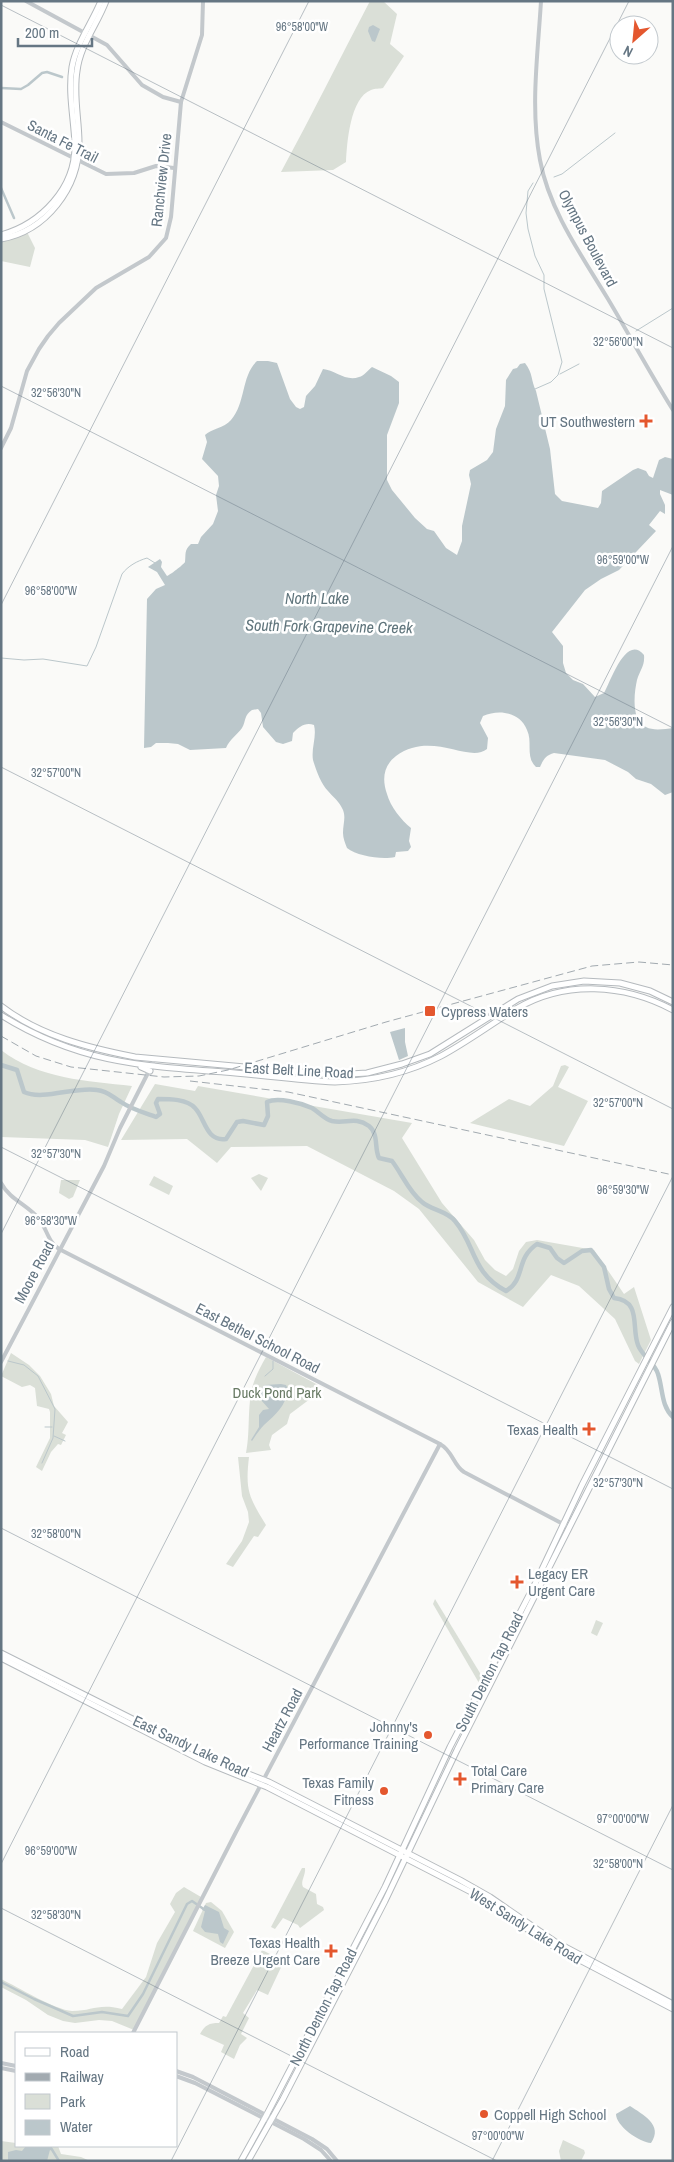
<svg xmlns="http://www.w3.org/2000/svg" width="674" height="2162" font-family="'Archivo Narrow',sans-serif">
  <rect width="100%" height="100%" fill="#fafaf8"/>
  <g fill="#dadfd7">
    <path d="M370,1H383L397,14L390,44L404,56L383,88C380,89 375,88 371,90C350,98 347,143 346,162L333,170L281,172C312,115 340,58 370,1Z"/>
    <path d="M27,232L35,248L30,267L1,261V242Z"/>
    <path d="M1,1050C39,1079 87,1081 132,1086L119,1114L108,1147L85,1140L1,1137Z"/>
    <path d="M565,1065L569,1067L558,1087L588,1101L564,1146L470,1123L509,1099L530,1106L553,1086L561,1066Z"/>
    <path d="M155,1084L195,1091L198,1086L412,1123L402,1138L442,1203L474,1240L485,1260L495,1270L506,1276L513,1269L519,1251L526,1242L537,1240L594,1250L624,1294L634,1287L651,1340L639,1364L635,1361L615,1319L579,1286L551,1275L523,1307L478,1282L419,1209L394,1191L307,1146L231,1147L217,1163L187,1139L121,1140Z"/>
    <path d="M259,1174L268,1178L261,1191L251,1178Z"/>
    <path d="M154,1176L173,1186L169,1195L149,1185Z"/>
    <path d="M61,1180H80L73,1197L69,1199L59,1193Z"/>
    <path d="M11,1353L29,1365L40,1376L51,1394L54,1406L68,1422L62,1433L66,1435L61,1445L58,1444L51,1452L42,1471L36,1467L50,1438V1412L49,1409L37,1406L35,1388L30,1385L22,1387L1,1376Z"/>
    <path d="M266,1357L318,1385L310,1399L290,1414L287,1424L272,1435L269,1445L271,1450L246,1453C251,1429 246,1402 255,1379C258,1371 262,1364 266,1357Z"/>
    <path d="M238,1457H249C245,1491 249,1497 266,1525L258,1537L254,1536L233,1567L226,1564L242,1541L249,1522L248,1512L242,1496Z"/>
    <path d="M435,1599L483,1678L479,1683L433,1604Z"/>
    <path d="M596,1620L603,1623L597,1636L591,1633Z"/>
    <path d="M302,1868H305C306,1875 300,1881 303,1887L316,1894L317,1904L323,1907L324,1910L300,1928L298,1925L283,1918L275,1929L271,1927Z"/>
    <path d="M184,1887L201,1897L134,2030L112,2021L99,2020L75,2023L63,2021L48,2015L26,2000L1,1987V1979C18,1987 55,2010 72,2011C93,2011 98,2003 122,2009L146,1977L157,1943L175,1912L170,1904L176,1893Z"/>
    <path d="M211,1902L222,1911L234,1932L225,1948L193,1931L206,1903Z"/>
    <path d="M262,1950L284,1961L268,1995L257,1990L243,2013L249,2018L241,2034L247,2038L240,2045L234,2059L221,2052L224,2045L200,2034C205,2025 209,2023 219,2023L223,2016L226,2017Z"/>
    <path d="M563,2140L584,2150L585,2153L581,2161H561L559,2151Z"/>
    <path d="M1,2141L16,2143V2146H58L61,2154L81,2157L90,2161H1Z"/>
  </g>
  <g fill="#bbc7cb">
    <path d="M373,25L380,29L375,42L372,41L368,31L369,27Z"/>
    <path d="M257,361H268L277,363L290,399L296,407L300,409L304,407L306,396L315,386L323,369C335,370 346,382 359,377C364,376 368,370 372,367L391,376L399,382V403L387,435V480L392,490L415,518L427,529L434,531L446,548L457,555L462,541V526L471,484L469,475L470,470L487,460L493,452L496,429L505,406L506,380L513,369L517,368L520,364L525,363C533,373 531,381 536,391L550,449L555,494L562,501L598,508L601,503L602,491L633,470L638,468L646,471L649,476L653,478L659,460L665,457L673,459V495L660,490V494L665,505V514L660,511L649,525L656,531L619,570L601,579L585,590L552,632L563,646V663L566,673L573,680L583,684L595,697L604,693C610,683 626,633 644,655C645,666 640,670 637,680C634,693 631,721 646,727C653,731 665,729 673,728V792L665,795L651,784L636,779L628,772L605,760L554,753C546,755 543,760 540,767H536C525,757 533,742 527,730C520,712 499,709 483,716L480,723L488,738L487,749C469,764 432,730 396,756C383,766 382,780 387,794C390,806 402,821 411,828L409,841L411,847L408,851L396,852L395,857C382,860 357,856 347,848C345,843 343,838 343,833C343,824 346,818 343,810C339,801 334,798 328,791C321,784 316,770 313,760C311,748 317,737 314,725C305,722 299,727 293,733L292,741L283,744L276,742L263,727L261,713L258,709L252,710C244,715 246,721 242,728C237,735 230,739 226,748L190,750L178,744L168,743H156L151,747L144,748L147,599L156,589L165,585L157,572L148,567L160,559L162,562L161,567L167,576C170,575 183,565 185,562C186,554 184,550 191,544H198L201,537L213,524L218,511L216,495L219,486L218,476L202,459L207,442L205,435C211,429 224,428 231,420C246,403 241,376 257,361Z"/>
    <path d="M405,1028V1042L408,1056L399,1060L390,1032Z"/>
    <path d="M281,1384L286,1385L288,1389C286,1406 276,1414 264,1425C260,1429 256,1435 252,1441L251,1440L259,1427V1415L263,1410L269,1409L261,1400L259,1390L265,1385Z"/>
    <path d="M205,1905L219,1912L224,1928L229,1931L223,1944L220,1942L218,1934L205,1932L201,1927L205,1911L202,1910Z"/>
    <path d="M630,2106C642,2114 664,2125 651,2143C639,2142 616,2126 616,2114Z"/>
    <path d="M26,2146H51L47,2161H8V2152L16,2150L22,2151Z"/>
  </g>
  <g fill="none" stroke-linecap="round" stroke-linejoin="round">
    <g stroke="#bbc7cb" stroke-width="1">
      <path d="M554,177L562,174L615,133"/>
      <path d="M533,183L528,191L526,213L528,229L535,256L544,275V289L562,362L558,375L551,382L535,389"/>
      <path d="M636,331L673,308"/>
      <path d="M560,374L579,364"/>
      <path d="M1,658L24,660L43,659L87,666L96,647L122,574C128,566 137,561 147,558L155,563"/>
      <path d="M8,1361L24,1365L38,1376L55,1409L53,1438L42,1463"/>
      <path d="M265,1376L273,1369V1361"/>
      <path d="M45,1427H52"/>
      <path d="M54,1436L65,1441"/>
    </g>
    <g stroke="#bbc7cb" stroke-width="2.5">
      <path d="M1,88L21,89L28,85L42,73L47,72L62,77"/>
      <path d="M1,188L14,218"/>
      <path d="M1,1982L34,1999L73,2016L102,2012L128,2016L143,1994L187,1904L192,1901L205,1910"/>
      <path d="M50,2149L51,2148L59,2161"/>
    </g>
    <path stroke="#bbc7cb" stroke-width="4.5" d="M1,1065L17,1070L24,1092C43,1101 76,1086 97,1090C108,1091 112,1097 121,1102C131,1109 145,1113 156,1117L160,1114L156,1103L158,1099C170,1099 187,1099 195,1108C205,1118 206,1142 226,1139L237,1122L243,1121L264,1125L268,1116L267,1102C278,1097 301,1103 312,1108C319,1112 324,1119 332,1121C346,1124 355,1116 369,1126C379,1134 374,1148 379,1158L392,1161C402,1174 409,1192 422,1202C431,1210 447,1211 455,1221C476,1246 471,1272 506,1291C526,1279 515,1259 537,1244L550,1248L557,1258L564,1263L582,1251L591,1250L604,1267L609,1289L614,1298C642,1301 631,1327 638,1345C642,1356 655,1363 658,1374C663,1389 661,1406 673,1417"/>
    <g stroke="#b5babe" stroke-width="7">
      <g id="major">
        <path d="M1,235C41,224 76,188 75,144C74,119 68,93 72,67C76,44 92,23 101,1"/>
        <path d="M1,239C46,231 79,188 79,143C79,119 73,95 77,71C80,45 97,25 106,1"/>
        <path d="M1,1006C40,1036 89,1048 135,1057L333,1075L367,1073L402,1064L430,1054L518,999L552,986L584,981L620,983L650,991L673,1002"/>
        <path d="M1,1015C76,1062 139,1066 224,1072C261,1075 298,1080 335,1082C372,1081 408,1073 441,1056C467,1042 491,1024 516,1009C565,980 624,984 673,1010"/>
        <path d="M141,1067L150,1071"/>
        <path d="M1,1653L220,1763L269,1782L460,1880L490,1897L554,1941L673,2004"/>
        <path d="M1,1658L205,1762L267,1787L473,1893L551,1945L673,2009"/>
        <path d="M241,2161L266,2116L385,1887L450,1747L536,1582L582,1485L673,1307"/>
        <path d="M248,2161L283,2099L385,1901L457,1750L673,1322"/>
      </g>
    </g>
    <g stroke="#c3c8cc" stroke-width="4">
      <path d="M26,1L107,45L142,85L163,97L181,102"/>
      <path d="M541,1C538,53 530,108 540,160C549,210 582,256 608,299C630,336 650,373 673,410"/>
      <path d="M1,122L106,174L134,173L156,166L174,168"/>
      <path d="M1,448L11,428L27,371L39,349L48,336L59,323L96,288L149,257L166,238L171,217L181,102L202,35L203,1"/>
      <path d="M1,1183C10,1200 28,1205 39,1219C47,1229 48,1242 59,1249L440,1444C453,1451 453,1465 464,1472L565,1525"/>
      <path d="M1,1362L104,1166L120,1128L153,1063"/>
      <path d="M133,2033L236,1832L440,1444"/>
      <path d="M1,2063L16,2066"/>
      <path d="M1,2068L16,2071"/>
      <path d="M176,2071L193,2077L312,2139L327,2149L337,2161"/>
      <path d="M176,2076L195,2083L304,2139L321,2150L331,2161"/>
    </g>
    <use href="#major" stroke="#fff" stroke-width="5"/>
    <g stroke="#a2aab0" stroke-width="1" stroke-dasharray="8 4" stroke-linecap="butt">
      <path d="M1,1036L36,1056L71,1067L164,1077L199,1076L228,1070L386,1022L592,966L639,962L673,965"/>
      <path d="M190,1081L288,1092L673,1175"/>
    </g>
  </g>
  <path fill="none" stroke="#657683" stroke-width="1" stroke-opacity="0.45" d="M1,5L673,348M1,386L673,728M1,605L309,1M1,767L673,1109M1,1147L673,1489M1,1234L629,1M1,1528L673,1870M1,1864L673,546M1,1908L497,2161M171,2161L673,1176M492,2161L673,1805"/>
  <g fill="#e4572e" stroke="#fff" stroke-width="2">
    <path d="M643.5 413.5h5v5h5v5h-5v5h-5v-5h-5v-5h5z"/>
    <rect x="424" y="1005" width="12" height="12" rx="2.5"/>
    <path d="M586.5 1421.5h5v5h5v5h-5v5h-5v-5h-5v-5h5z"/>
    <path d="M514.5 1574.5h5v5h5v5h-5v5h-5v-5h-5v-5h5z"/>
    <circle cx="428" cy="1735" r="5"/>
    <path d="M457.5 1771.5h5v5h5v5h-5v5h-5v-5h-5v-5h5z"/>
    <circle cx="384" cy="1791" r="5"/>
    <path d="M328.5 1943.5h5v5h5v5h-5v5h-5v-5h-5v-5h5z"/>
    <circle cx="484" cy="2114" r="5"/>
  </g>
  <g text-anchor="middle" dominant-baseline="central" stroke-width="5" stroke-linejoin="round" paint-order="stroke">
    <g font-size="15" fill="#657683" stroke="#fff">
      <text transform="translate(63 141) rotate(27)">Santa Fe Trail</text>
      <text transform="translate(161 180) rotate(-84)">Ranchview Drive</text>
      <text transform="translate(588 238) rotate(62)">Olympus Boulevard</text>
      <text transform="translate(299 1070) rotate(3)">East Belt Line Road</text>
      <text transform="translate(34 1272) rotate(-62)">Moore Road</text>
      <text transform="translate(258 1338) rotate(27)">East Bethel School Road</text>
      <text transform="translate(489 1672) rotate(-63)">South Denton Tap Road</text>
      <text transform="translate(282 1720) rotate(-62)">Heartz Road</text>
      <text transform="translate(191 1746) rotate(25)">East Sandy Lake Road</text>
      <text transform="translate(526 1926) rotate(32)">West Sandy Lake Road</text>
      <text transform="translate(323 2007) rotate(-63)">North Denton Tap Road</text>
    </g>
    <g font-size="15" fill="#657683" stroke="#fff" text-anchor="end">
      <text x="635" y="421">UT Southwestern</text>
      <text x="441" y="1011" text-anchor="start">Cypress Waters</text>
      <text x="578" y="1429">Texas Health</text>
      <text x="528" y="1573" text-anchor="start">Legacy ER<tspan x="528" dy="17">Urgent Care</tspan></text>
      <text x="418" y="1726">Johnny's<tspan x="418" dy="17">Performance Training</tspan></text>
      <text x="471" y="1770" text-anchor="start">Total Care<tspan x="471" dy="17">Primary Care</tspan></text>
      <text x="374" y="1782">Texas Family<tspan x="374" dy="17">Fitness</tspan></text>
      <text x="320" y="1942">Texas Health<tspan x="320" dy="17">Breeze Urgent Care</tspan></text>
      <text x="494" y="2114" text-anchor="start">Coppell High School</text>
    </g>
    <g font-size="15" fill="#687a64" stroke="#fff">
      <text x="277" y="1392">Duck Pond Park</text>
    </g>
    <g font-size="16" font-style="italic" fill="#60757c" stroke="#fff">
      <text x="317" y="598">North Lake</text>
      <text transform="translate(329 626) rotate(1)">South Fork Grapevine Creek</text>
    </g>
  </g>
  <g font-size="12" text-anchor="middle" fill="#657683" stroke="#fff" stroke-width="5" stroke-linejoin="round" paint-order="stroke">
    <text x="302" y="31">96°58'00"W</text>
    <text x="618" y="346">32°56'00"N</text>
    <text x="56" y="397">32°56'30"N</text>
    <text x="623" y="564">96°59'00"W</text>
    <text x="51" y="595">96°58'00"W</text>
    <text x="618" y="726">32°56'30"N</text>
    <text x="56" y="777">32°57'00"N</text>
    <text x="618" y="1107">32°57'00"N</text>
    <text x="56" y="1158">32°57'30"N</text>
    <text x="623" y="1194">96°59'30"W</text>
    <text x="51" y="1225">96°58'30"W</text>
    <text x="618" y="1487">32°57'30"N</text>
    <text x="56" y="1538">32°58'00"N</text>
    <text x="623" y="1823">97°00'00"W</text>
    <text x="51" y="1855">96°59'00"W</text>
    <text x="618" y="1868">32°58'00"N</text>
    <text x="56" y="1919">32°58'30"N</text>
    <text x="498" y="2140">97°00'00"W</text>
  </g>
  <rect width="674" height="2162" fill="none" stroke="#657683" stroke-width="5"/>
  <rect x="15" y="2032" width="162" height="115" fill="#ffffff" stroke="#c1c8cd"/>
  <rect x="25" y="2048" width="25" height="8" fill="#ffffff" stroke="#c1c8cd"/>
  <text x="60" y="2057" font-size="15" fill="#657683">Road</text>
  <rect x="25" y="2073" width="25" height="8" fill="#a2aab0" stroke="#c1c8cd"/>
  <text x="60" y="2082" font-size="15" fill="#657683">Railway</text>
  <rect x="25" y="2094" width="25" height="15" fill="#dadfd7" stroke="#c1c8cd"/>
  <text x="60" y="2107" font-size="15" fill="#657683">Park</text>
  <rect x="25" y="2120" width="25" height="15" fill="#bbc7cb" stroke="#c1c8cd"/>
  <text x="60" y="2132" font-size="15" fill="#657683">Water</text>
  <g transform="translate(634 40) rotate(207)"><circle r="24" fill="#ffffff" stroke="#c1c8cd"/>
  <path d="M0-4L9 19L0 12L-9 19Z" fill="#e4572e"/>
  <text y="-8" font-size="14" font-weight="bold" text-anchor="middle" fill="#657683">N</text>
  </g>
  <path d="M18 38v8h74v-8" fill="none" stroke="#657683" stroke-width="2.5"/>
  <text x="25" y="38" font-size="15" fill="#657683" stroke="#ffffff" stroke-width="4" paint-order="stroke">200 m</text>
</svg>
